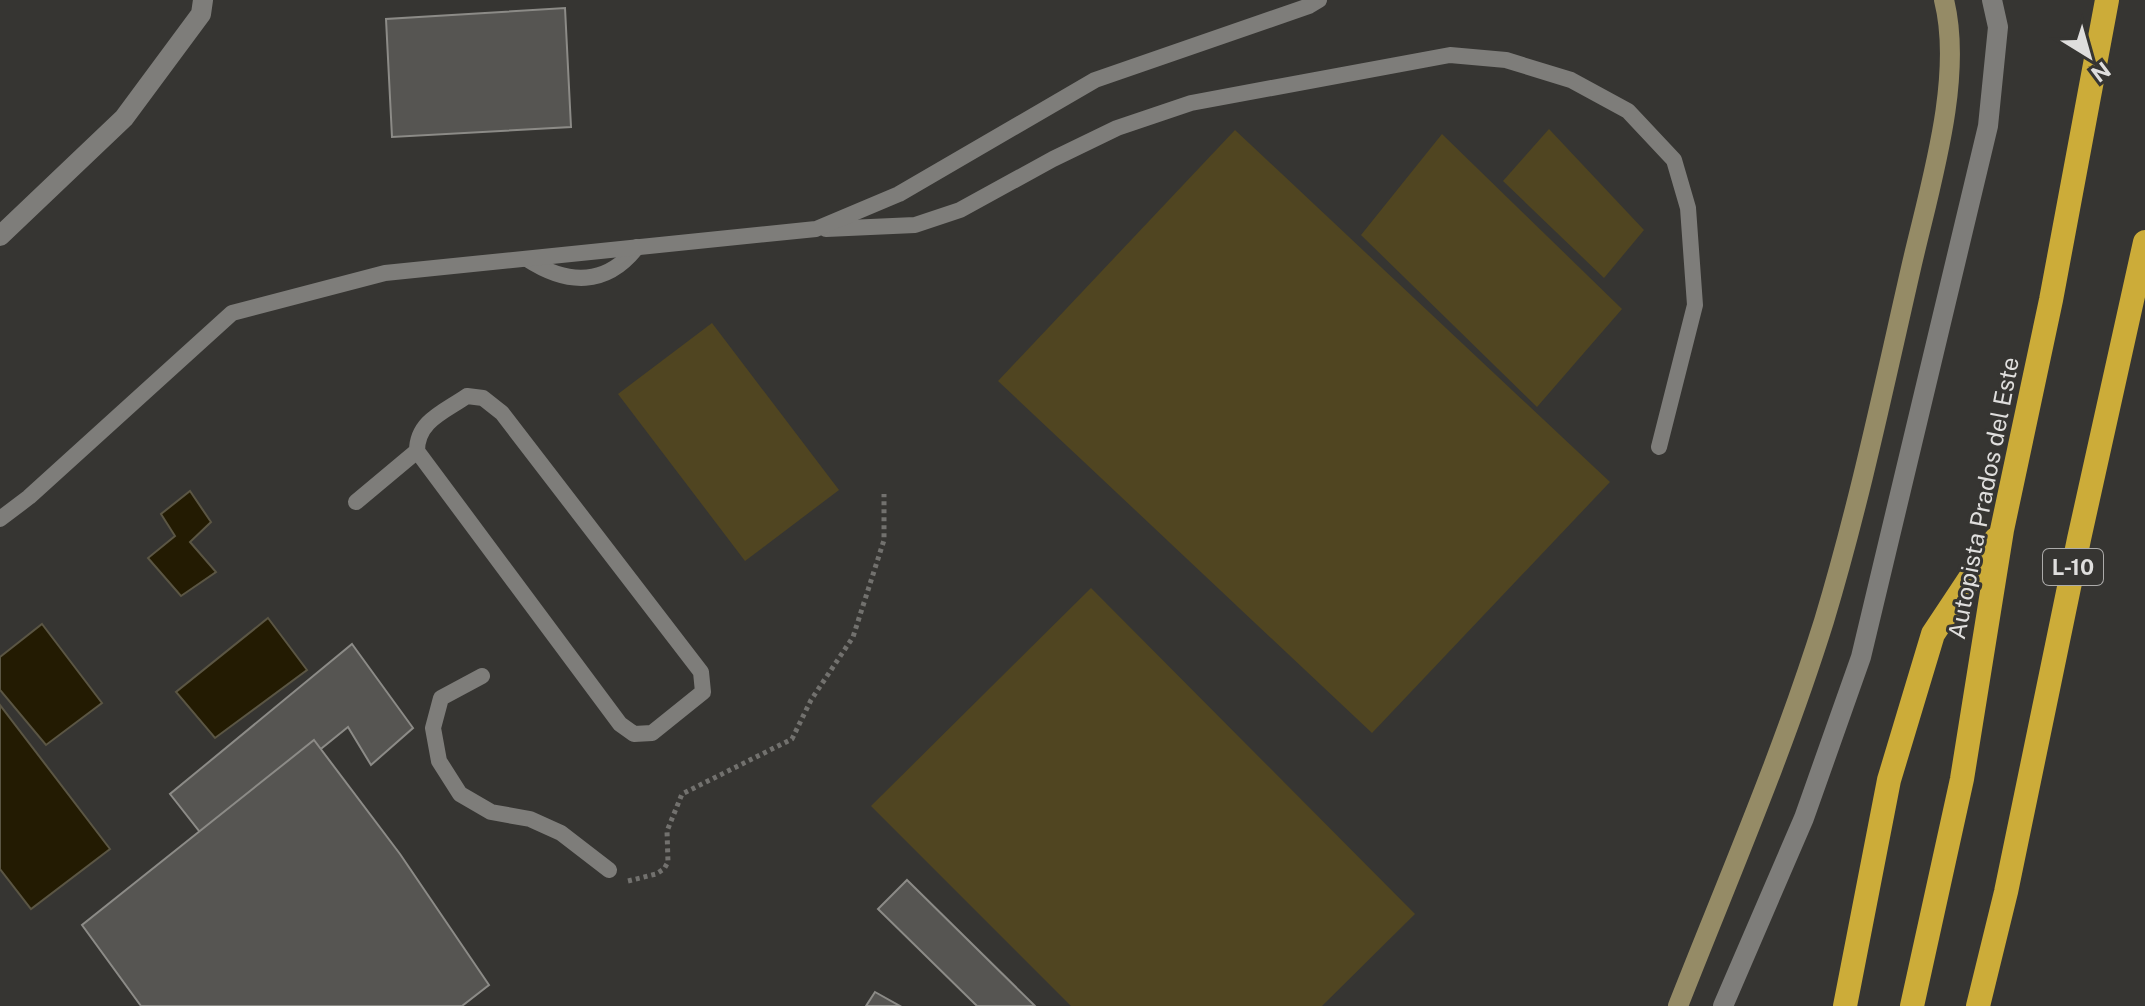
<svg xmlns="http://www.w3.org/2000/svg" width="2145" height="1006" font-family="'Public Sans',sans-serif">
  <rect width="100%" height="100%" fill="#363532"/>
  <g fill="#504521">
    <path d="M1549,129L1644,230L1604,278L1503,181Z"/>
    <path d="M1235,130L1610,482L1372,733L998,381Z"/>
    <path d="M1442,134L1622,309L1537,407L1361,235Z"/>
    <path d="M712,323L839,490L745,561L618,394Z"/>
    <path d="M1091,588L1415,914L1322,1006H1071L871,806Z"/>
  </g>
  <g fill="#231b02" stroke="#5b5644" stroke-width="2">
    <path d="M190,491L211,522L190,542L216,572L181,596L148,558L175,536L161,514Z"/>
    <path d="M268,618L307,670L215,738L176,692Z"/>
    <path d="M42,624L102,703L46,745L0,690V657Z"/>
    <path d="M0,705L110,849L31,909L0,869Z"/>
  </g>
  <g fill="#565552" stroke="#8c8b87" stroke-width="2">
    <path d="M565,8L571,127L392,137L386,19Z"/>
    <path d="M352,644L413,728L371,765L348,727L207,841L170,794Z"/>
    <path d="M314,740L400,854L489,985L462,1006H141L82,925Z"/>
    <path d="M907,880L1035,1006H977L878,909Z"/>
    <path d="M875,992L900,1006H866Z"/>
  </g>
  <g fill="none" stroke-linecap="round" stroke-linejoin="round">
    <path stroke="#72716e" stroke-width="5" stroke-dasharray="4 4" stroke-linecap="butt" d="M628,881L656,874L664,869L668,862L667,831L682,794L792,739L811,700L853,637L884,540V494"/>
    <g stroke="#7e7d7a" stroke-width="16">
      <path d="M826,229L915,225L960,210L1053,159L1117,128L1191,103L1450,55L1506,60L1571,80L1628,111L1674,160L1688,208L1695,305L1659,447"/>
      <path d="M527,259C567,285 606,287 637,247"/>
      <path d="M356,502L417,451L620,724L634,734L652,733L703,692L701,672L502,413L483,398L467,396C444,412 417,421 417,451"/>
      <path d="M0,519L29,497L232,313L385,273L816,229L899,194L1095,80L1309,6L1319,0"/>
      <path d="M482,676L441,698L433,728L439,761L460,794L491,812L530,819L561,833L609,870"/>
    </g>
    <g stroke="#7e7d7a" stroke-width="20">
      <path d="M0,236L124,118L201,14L203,0"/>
      <path d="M1723,1006L1804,818L1861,657L1988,126L1998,27L1992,0"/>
    </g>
    <path stroke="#958b66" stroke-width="20" d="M1678,1006C1728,879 1783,752 1824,621C1859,505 1884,386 1911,268C1929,189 1964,79 1944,0"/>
    <g stroke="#ccac39" stroke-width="24">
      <path d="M1845,1006L1889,780L1933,634L1996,539"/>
      <path d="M1912,1006L1962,779L2002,530L2051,300L2107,0"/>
      <path d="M1978,1006L2006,892L2079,539L2145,242"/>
    </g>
  </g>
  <g text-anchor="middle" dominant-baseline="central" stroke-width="6" stroke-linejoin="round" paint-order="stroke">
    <rect fill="#363532" stroke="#acabaa" stroke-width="2" x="2043" y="549" width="60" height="36" rx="6"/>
    <g font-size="22" font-weight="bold" fill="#dfdedd">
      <text x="2073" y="567">L-10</text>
    </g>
    <g font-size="24" fill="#dfdedd" stroke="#363532">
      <text transform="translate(1983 498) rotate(-79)">Autopista Prados del Este</text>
    </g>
  </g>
  <g transform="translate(2089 56) rotate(143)" stroke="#363532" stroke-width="6" paint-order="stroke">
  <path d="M0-6L14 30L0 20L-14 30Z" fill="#dfdedd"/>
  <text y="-12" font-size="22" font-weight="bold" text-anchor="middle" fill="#dfdedd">N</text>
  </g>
</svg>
